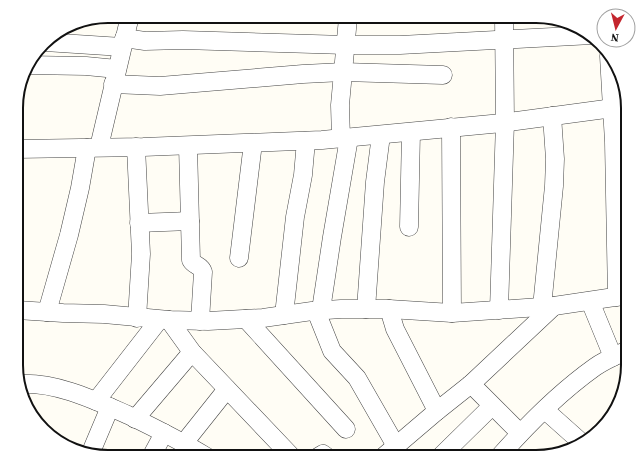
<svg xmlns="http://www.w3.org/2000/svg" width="644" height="473" font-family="'Source Serif 4',serif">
  <rect width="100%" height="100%" fill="#fffdf5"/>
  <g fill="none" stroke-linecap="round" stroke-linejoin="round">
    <g stroke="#444" stroke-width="19">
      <g id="minor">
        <path d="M124,38L145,41L183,40L346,45H400L592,35"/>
        <path d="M45,42L122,47"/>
        <path d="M609,56L614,142L617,297"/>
        <path d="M27,65L86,66L117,69"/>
        <path d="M113,84L160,86L303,74L343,72L443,75"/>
        <path d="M451,127L452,313"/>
        <path d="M341,139L340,105L348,18"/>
        <path d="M188,146L191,260C194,266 201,265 203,272L200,321"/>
        <path d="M99,147L129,20"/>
        <path d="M136,147L141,254L137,318"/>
        <path d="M17,149L143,147L322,140L502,123L628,106"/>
        <path d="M139,223L190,221"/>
        <path d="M409,227L411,132"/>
        <path d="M239,258L253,143"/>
        <path d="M590,301L613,357"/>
        <path d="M542,307L554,186L555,159L552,116"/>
        <path d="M366,309L375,182L381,135"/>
        <path d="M389,309L395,329L437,411"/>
        <path d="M17,310L63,313L104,314L169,320L208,321L263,318L312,311L341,309H389L452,313L554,306L628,295"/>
        <path d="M321,310L332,237L349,138"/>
        <path d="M499,310L505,122L504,17"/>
        <path d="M316,311L332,351L357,378L396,446"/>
        <path d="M47,312L69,235L80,188L87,148"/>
        <path d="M284,315L295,217L303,175L306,141"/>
        <path d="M246,319L346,429"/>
        <path d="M169,320L192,352L292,457"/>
        <path d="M19,384C57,382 94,400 128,415C155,428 181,441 207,457"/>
        <path d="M471,384L520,433"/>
        <path d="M96,401L159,320"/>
        <path d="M545,410L582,443"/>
        <path d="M135,419L192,352"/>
        <path d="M184,443L227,389"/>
        <path d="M91,452L110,407"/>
        <path d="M151,457L164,433"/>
        <path d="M318,457L323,454L327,457"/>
        <path d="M383,457L437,411L471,384L554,306"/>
        <path d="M440,457L492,406"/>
        <path d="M499,457C527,425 560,392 595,367C605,360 617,355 628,350"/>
      </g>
    </g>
    <use href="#minor" stroke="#fff" stroke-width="18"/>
  </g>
  <path d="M0 0H644V473H0ZM108 23H536A85 85 0 0 1 621 108V365A85 85 0 0 1 536 450H108A85 85 0 0 1 23 365V108A85 85 0 0 1 108 23Z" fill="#fff" fill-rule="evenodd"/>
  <path fill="none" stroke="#111" stroke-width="2" d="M108 23H536A85 85 0 0 1 621 108V365A85 85 0 0 1 536 450H108A85 85 0 0 1 23 365V108A85 85 0 0 1 108 23Z"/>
  <g transform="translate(616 28) rotate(187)"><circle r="19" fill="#ffffff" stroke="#a0a0a0"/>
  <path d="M0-3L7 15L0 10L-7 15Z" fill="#c4262e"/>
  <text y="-6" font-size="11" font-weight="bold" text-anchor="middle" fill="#111111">N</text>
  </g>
</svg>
